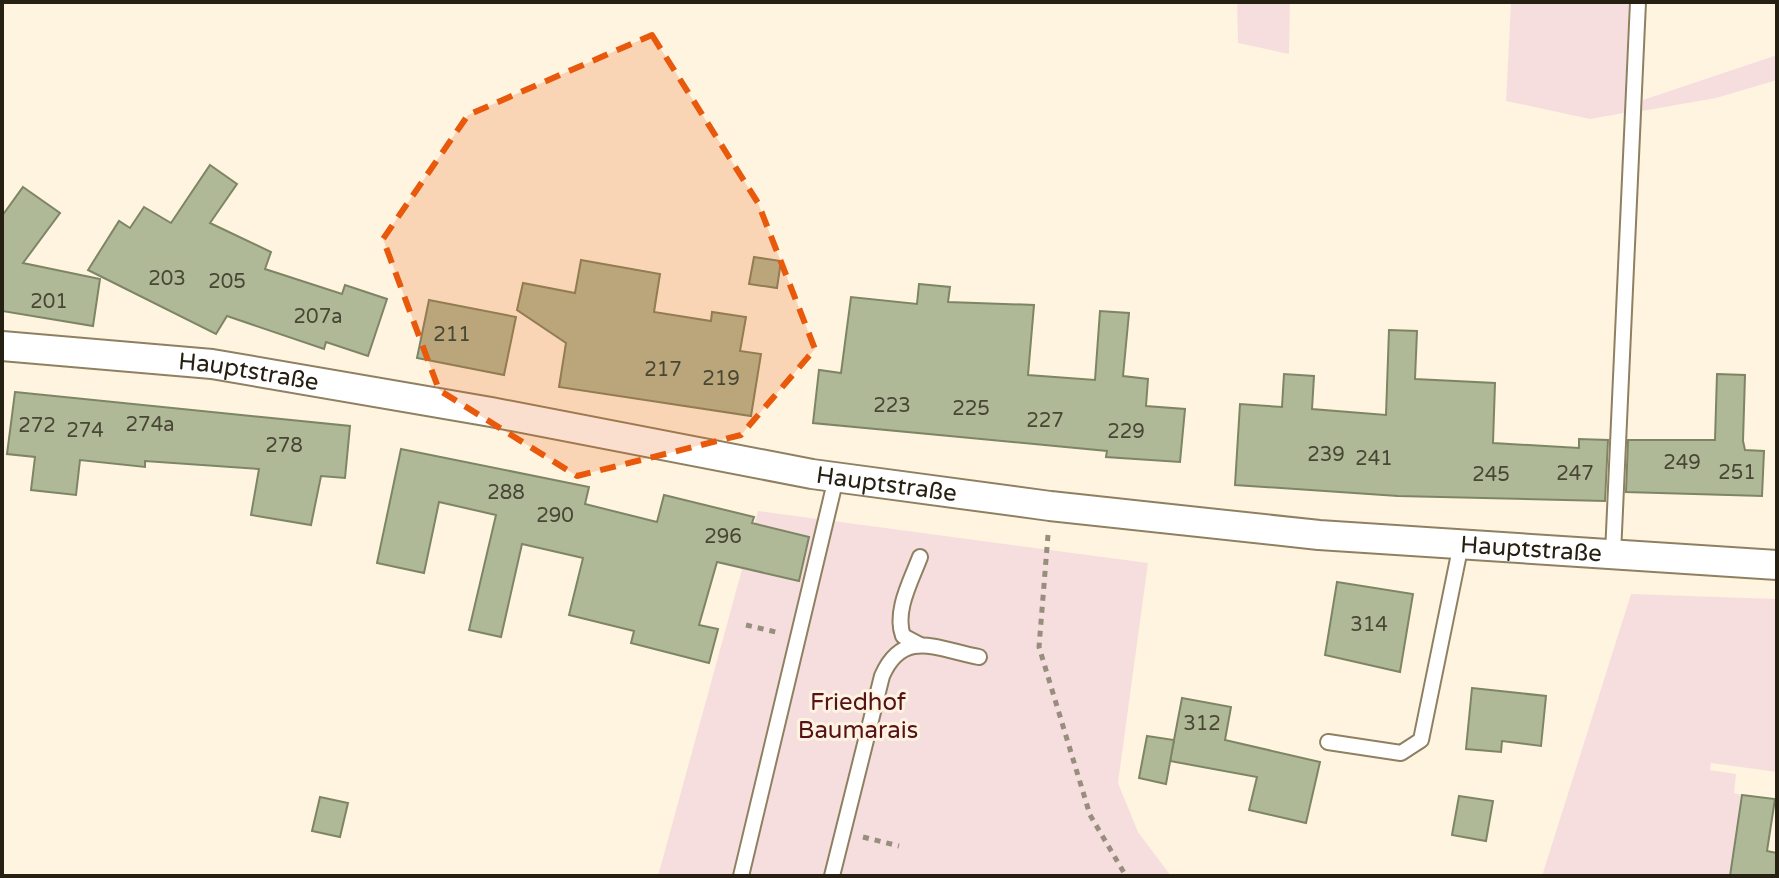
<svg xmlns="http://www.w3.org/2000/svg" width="1779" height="878" font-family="'Varela Round',sans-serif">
  <rect width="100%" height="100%" fill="#fef4e0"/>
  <g fill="#f7dede">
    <path d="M1237,2H1290L1289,54L1238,43Z"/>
    <path d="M1511,2H1629L1624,113L1590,119L1506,101Z"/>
    <path d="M1777,55V80L1716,98L1642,111L1643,100Z"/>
    <path d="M758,511L1148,563L1118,783L1138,832L1171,876H658Z"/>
    <path d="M1631,594L1777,599V772L1711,763L1710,770L1736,774L1734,793L1742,795L1730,876H1542Z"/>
  </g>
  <g fill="#b0b997" stroke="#7d8565" stroke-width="2">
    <path d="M210,165L237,184L210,223L271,252L265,269L342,294L345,285L387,299L368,356L326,342L324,349L227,316L216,334L88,270L119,221L130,228L144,207L171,223Z"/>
    <path d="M23,187L60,213L23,263L100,279L93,326L2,311V216Z"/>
    <path d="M754,257L781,261L777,288L749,284Z"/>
    <path d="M581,260L660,274L654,312L711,321L712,312L746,317L740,351L761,354L751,416L559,387L566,343L517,310L523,283L575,293Z"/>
    <path d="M919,284L950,287L948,302L1034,305L1028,375L1095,380L1100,311L1129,313L1123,376L1148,379L1146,406L1185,409L1180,462L1106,457L1107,451L813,423L819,370L841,373L851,297L917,304Z"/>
    <path d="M429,300L516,317L504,375L417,358Z"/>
    <path d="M1389,330L1417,331L1415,379L1495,383L1493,443L1579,448V439L1608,440L1605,501L1398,496L1235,485L1240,404L1282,407L1284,374L1314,376L1312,409L1386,415Z"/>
    <path d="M1717,374L1745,375L1743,441L1745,450L1764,451L1762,496L1626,492L1628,440H1715Z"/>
    <path d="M15,392L350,426L345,478L321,476L311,525L251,515L259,469L145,461V467L80,460L76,495L31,490L35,457L7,454Z"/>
    <path d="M401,449L589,487L585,504L657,522L664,495L754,517L752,523L809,537L799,581L717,562L699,625L718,629L709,663L631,643L634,631L569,615L583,558L522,544L501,637L469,630L496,515L439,502L424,573L377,563Z"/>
    <path d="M1337,582L1413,594L1400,672L1325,655Z"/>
    <path d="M1472,688L1546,696L1541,746L1502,741L1501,752L1466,749Z"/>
    <path d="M1182,698L1231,707L1225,740L1320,762L1306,823L1249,810L1257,777L1170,761Z"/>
    <path d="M1147,736L1174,740L1166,784L1139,778Z"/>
    <path d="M1742,795L1775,799L1767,851L1777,853V876H1730Z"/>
    <path d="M1459,796L1493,801L1486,841L1452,835Z"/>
    <path d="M320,797L348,803L340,837L312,831Z"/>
  </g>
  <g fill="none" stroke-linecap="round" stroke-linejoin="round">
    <g stroke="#8e8061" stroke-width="18">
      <g id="lane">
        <path d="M1613,554L1638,2"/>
        <path d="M920,557C911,581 894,611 903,636L920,645"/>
        <path d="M1328,742L1401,753L1421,740L1461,544"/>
        <path d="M741,876L836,478"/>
        <path d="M832,876L882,676C903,628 937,649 979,657"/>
      </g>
    </g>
    <g stroke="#8e8061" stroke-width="32">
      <g id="street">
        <path id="s1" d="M2,346L212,364L491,412L812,474L1050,506L1319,535L1777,565"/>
      </g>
    </g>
    <g stroke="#978e7e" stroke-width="5" stroke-dasharray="6 6" stroke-linecap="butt">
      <path d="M1048,535L1039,647L1090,815L1126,876"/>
      <path d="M746,625L776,632"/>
      <path d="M863,837L899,846"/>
    </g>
    <use href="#lane" stroke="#fff" stroke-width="14"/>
    <use href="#street" stroke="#fff" stroke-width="28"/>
  </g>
  <path fill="#e8590c" fill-opacity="0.2" stroke="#e8590c" stroke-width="6" stroke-dasharray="16 10" stroke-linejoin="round" d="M652,35L758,203L815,349L741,435L577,476L439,390L383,239L468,115Z"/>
  <g text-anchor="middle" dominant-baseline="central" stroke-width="6" stroke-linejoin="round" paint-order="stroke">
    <g font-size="20" fill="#484634">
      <text x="167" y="279">203</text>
      <text x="227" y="282">205</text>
      <text x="49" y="302">201</text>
      <text x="318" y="317">207a</text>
      <text x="452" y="335">211</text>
      <text x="663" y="370">217</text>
      <text x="721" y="379">219</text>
      <text x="892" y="406">223</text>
      <text x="971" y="409">225</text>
      <text x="1045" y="421">227</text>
      <text x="150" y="425">274a</text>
      <text x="37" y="426">272</text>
      <text x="85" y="431">274</text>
      <text x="1126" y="432">229</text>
      <text x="284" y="446">278</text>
      <text x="1326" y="455">239</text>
      <text x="1374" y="459">241</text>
      <text x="1682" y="463">249</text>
      <text x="1737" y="473">251</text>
      <text x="1575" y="474">247</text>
      <text x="1491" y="475">245</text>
      <text x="506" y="493">288</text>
      <text x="555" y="516">290</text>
      <text x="723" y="537">296</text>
      <text x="1369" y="625">314</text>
      <text x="1202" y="724">312</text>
    </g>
    <g font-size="24" fill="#262013" stroke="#fef4e0">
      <text stroke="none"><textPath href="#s1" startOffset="248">Hauptstraße</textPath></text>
      <text stroke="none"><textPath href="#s1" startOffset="896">Hauptstraße</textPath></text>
      <text stroke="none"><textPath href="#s1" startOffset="1544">Hauptstraße</textPath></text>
    </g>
    <g font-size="24" fill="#58101a" stroke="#fef4e0">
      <text x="858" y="702">Friedhof<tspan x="858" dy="28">Baumarais</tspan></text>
    </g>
  </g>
  <rect width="1779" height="878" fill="none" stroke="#262013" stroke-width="8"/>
</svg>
